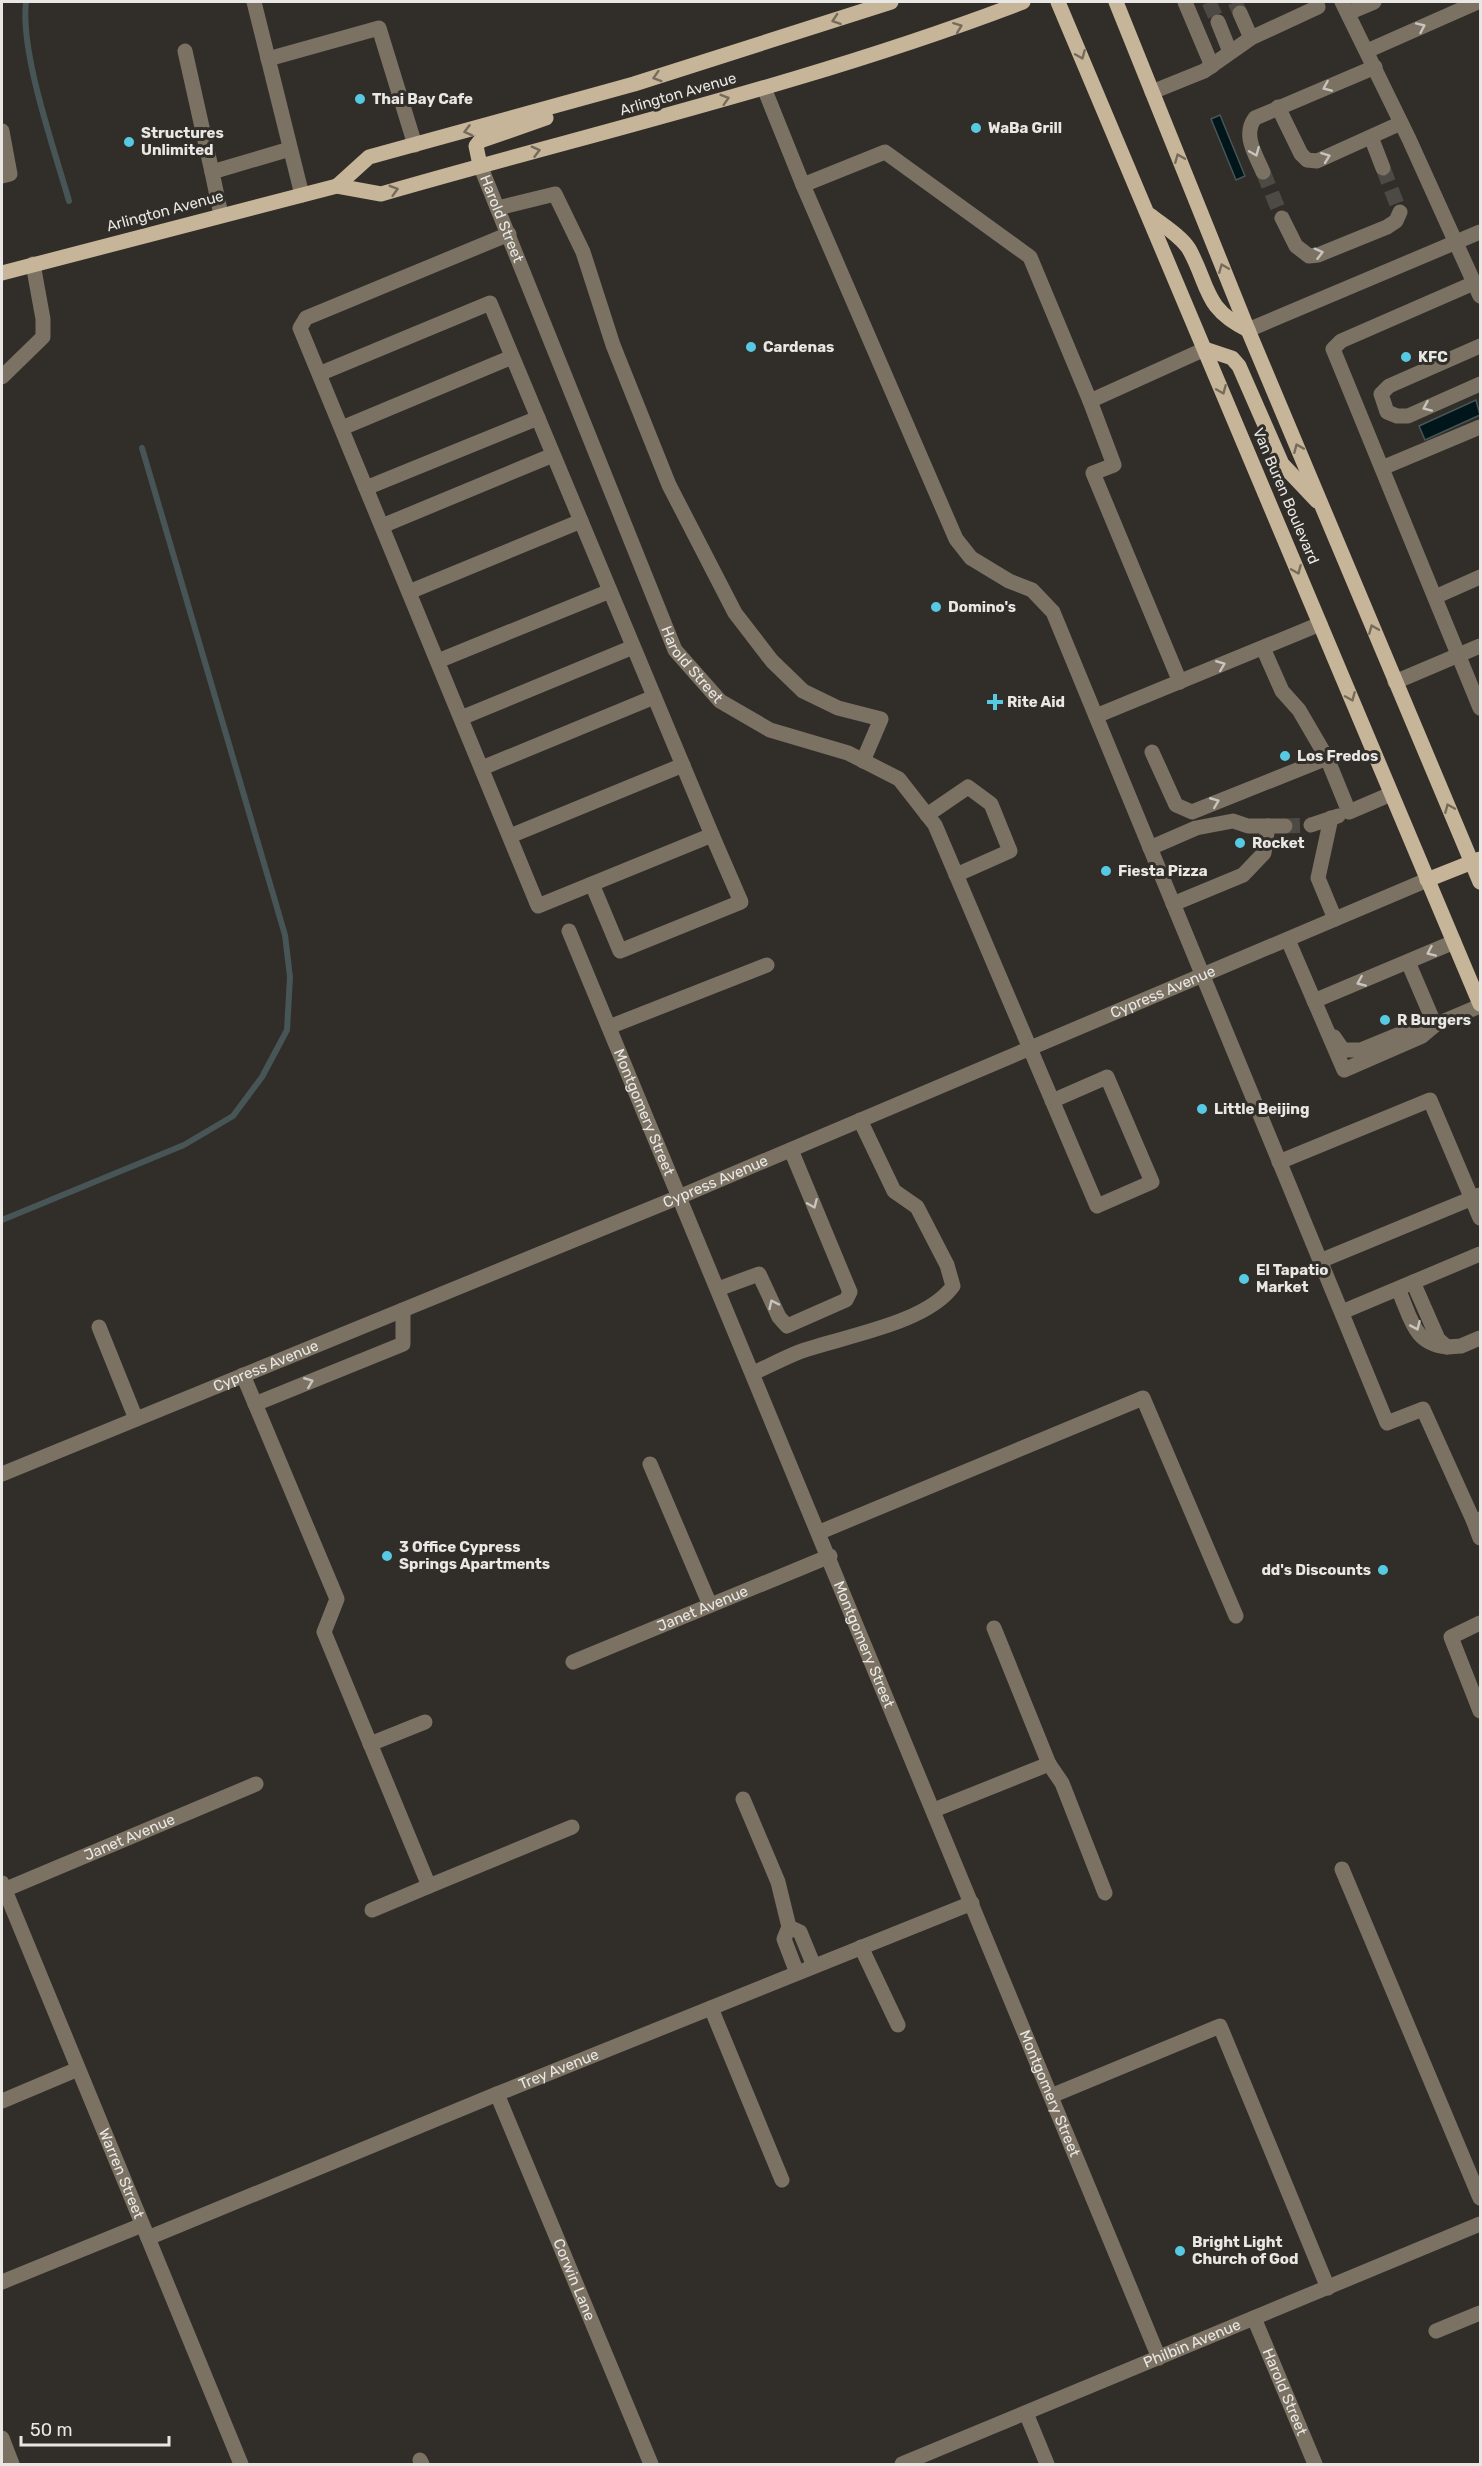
<svg xmlns="http://www.w3.org/2000/svg" width="1482" height="2466" font-family="Rubik,sans-serif">
  <rect width="100%" height="100%" fill="#312e29"/>
  <g fill="#01161b" stroke="#475557" stroke-width="1.5">
    <path d="M1220,115L1245,176L1236,180L1211,119Z"/>
    <path d="M1476,400L1480,415L1425,440L1419,426Z"/>
  </g>
  <g fill="none" stroke-linecap="round" stroke-linejoin="round">
    <g stroke="#475557" stroke-width="6">
      <path d="M26,2C20,53 54,148 69,201"/>
      <path d="M2,1220L184,1145L233,1116L262,1077L287,1030L290,977L285,935L142,448"/>
    </g>
    <g stroke="#4d4a45" stroke-width="15" stroke-dasharray="15 8" stroke-linecap="butt">
      <path d="M1209,2L1218,22"/>
      <path d="M1235,2L1240,13"/>
      <path d="M1383,168L1400,212"/>
      <path d="M1263,172L1282,218"/>
      <path d="M1285,826L1311,825"/>
    </g>
    <g stroke="#7b7264" stroke-width="15">
      <path d="M254,2L302,195"/>
      <path d="M1185,2L1212,66"/>
      <path d="M1342,2L1409,139L1480,296"/>
      <path d="M1240,13L1251,38"/>
      <path d="M1348,13L1374,2"/>
      <path d="M1218,22L1230,52"/>
      <path d="M185,51L212,172"/>
      <path d="M1367,51L1478,2"/>
      <path d="M268,59L379,28L415,145"/>
      <path d="M764,88L803,185L956,539L971,558L1009,581L1032,590L1053,612L1387,1423L1423,1409L1474,1522"/>
      <path d="M1152,92L1204,71L1251,38L1318,7L1316,2"/>
      <path d="M1278,107L1301,154L1307,160L1317,161L1401,123"/>
      <path d="M2,131L10,174L2,176"/>
      <path d="M1371,137L1383,168"/>
      <path id="s1" d="M480,165L675,650L720,701L770,730L848,753L899,779L935,825L1097,1206L1152,1182L1107,1077L1052,1101"/>
      <path d="M1263,172C1256,155 1242,135 1255,118L1375,67"/>
      <path d="M803,185L885,152L1030,257L1090,401"/>
      <path d="M498,208L555,194L583,252L613,345L669,485L735,613L772,661L803,691L838,708L881,719L863,761"/>
      <path d="M221,215L212,172L290,149"/>
      <path d="M1282,218L1296,246L1309,256L1318,255L1387,227L1396,221L1400,212"/>
      <path d="M1474,283L1341,341L1333,349L1480,708"/>
      <path d="M1248,330L1480,232"/>
      <path d="M1480,346L1389,386L1381,394L1387,412L1397,416H1408L1480,384"/>
      <path d="M319,374L490,303L712,835L538,906L300,328L306,318L509,234"/>
      <path d="M2,377L43,337V319L33,264"/>
      <path d="M342,428L512,357"/>
      <path d="M1382,468L1480,427"/>
      <path d="M366,488L538,418"/>
      <path d="M382,526L553,455"/>
      <path d="M409,592L581,521"/>
      <path d="M1435,597L1480,577"/>
      <path d="M1263,648L1282,691L1299,710L1327,758L1349,812L1391,794"/>
      <path d="M438,661L610,591"/>
      <path d="M1180,682L1093,473L1114,465L1090,401L1205,349"/>
      <path d="M1395,682L1480,646"/>
      <path d="M1096,716L1320,624"/>
      <path d="M461,718L633,647"/>
      <path d="M1152,752L1176,805L1192,812L1327,758"/>
      <path d="M482,768L654,697"/>
      <path d="M927,815L968,787L991,804L1010,851L956,875"/>
      <path d="M1331,818L1318,878L1335,919"/>
      <path d="M1311,825L1338,816"/>
      <path d="M510,836L683,765"/>
      <path d="M1150,848L1196,828L1233,821L1248,826H1285"/>
      <path d="M592,884L620,951L741,902L712,835"/>
      <path d="M1173,904L1243,875L1264,853L1268,826"/>
      <path id="s2" d="M569,931L1159,2358"/>
      <path d="M1288,940L1344,1070L1422,1036L1435,1025"/>
      <path d="M1408,962L1435,1025"/>
      <path d="M1314,1001L1454,942"/>
      <path d="M609,1027L767,965"/>
      <path d="M1334,1037L1343,1050H1361L1417,1027L1435,1025L1480,1006"/>
      <path d="M1279,1162L1430,1100L1480,1218"/>
      <path d="M1320,1261L1480,1195"/>
      <path d="M1413,1282L1438,1339L1447,1347L1461,1346L1480,1338"/>
      <path d="M718,1289L759,1274L779,1317L787,1326L846,1300L850,1292L791,1150"/>
      <path d="M1398,1289C1411,1317 1413,1344 1447,1347"/>
      <path d="M1342,1312L1480,1254"/>
      <path d="M99,1327L136,1419"/>
      <path d="M753,1373C769,1366 784,1358 799,1352C843,1336 926,1324 953,1286L947,1265L917,1207L894,1191L860,1120"/>
      <path d="M243,1375L337,1599L324,1632L429,1886L572,1827"/>
      <path d="M255,1404L403,1344V1310"/>
      <path d="M650,1464L710,1605"/>
      <path id="s3" d="M2,1474L679,1197L1427,880"/>
      <path d="M1480,1519L1474,1522L1480,1538"/>
      <path d="M820,1532L1143,1398L1236,1616"/>
      <path d="M1480,1623L1451,1637L1480,1711"/>
      <path d="M994,1628L1049,1764"/>
      <path id="s4" d="M573,1662L830,1556"/>
      <path d="M370,1744L425,1722"/>
      <path d="M743,1799L778,1882L789,1927"/>
      <path d="M934,1810L1049,1764L1062,1783L1105,1893"/>
      <path d="M1342,1869L1480,2198"/>
      <path id="s5" d="M2,1883L241,2464"/>
      <path id="s6" d="M4,1890L256,1784"/>
      <path d="M372,1910L429,1886"/>
      <path d="M861,1947L898,2025"/>
      <path d="M797,1973L784,1939L789,1927L800,1932L814,1966"/>
      <path d="M711,2008L782,2180"/>
      <path id="s7" d="M497,2094L651,2464"/>
      <path d="M1051,2096L1220,2026L1328,2288"/>
      <path d="M2,2101L78,2069"/>
      <path id="s8" d="M148,2238L497,2094L972,1903"/>
      <path d="M2,2282L142,2225"/>
      <path id="s9" d="M1254,2318L1315,2464"/>
      <path d="M1436,2331L1480,2313"/>
      <path d="M1026,2413L1047,2464"/>
      <path d="M2,2438L12,2464"/>
      <path d="M420,2460L422,2464"/>
      <path id="s10" d="M902,2464L1480,2224"/>
    </g>
    <g stroke="#c7b599" stroke-width="15">
      <path d="M1058,2L1480,1004"/>
      <path d="M1116,2L1248,330L1480,882"/>
      <path d="M480,165L476,146L480,141L546,118"/>
      <path d="M337,186L369,157L634,84L891,2"/>
      <path d="M1150,215C1161,224 1181,236 1189,249C1210,287 1203,308 1248,330"/>
      <path d="M2,273L337,186L381,194C596,132 814,82 1023,2"/>
      <path d="M1205,349L1232,358L1239,366L1282,464L1317,501"/>
      <path d="M1427,880L1480,859"/>
    </g>
  </g>
  <defs><path id="oneway-chevron" d="M-2-3.5L2.5 0L-2 3.5" fill="none" stroke-width="1.6" stroke-linecap="round" stroke-linejoin="round" transform="scale(1.5)"/></defs>
  <g stroke="#746b5b">
    <use href="#oneway-chevron" transform="translate(836 20) rotate(161)"/>
    <use href="#oneway-chevron" transform="translate(958 27) rotate(-21)"/>
    <use href="#oneway-chevron" transform="translate(1081 55) rotate(67)"/>
    <use href="#oneway-chevron" transform="translate(657 77) rotate(163)"/>
    <use href="#oneway-chevron" transform="translate(725 99) rotate(-17)"/>
    <use href="#oneway-chevron" transform="translate(468 131) rotate(165)"/>
    <use href="#oneway-chevron" transform="translate(536 151) rotate(-15)"/>
    <use href="#oneway-chevron" transform="translate(1179 158) rotate(-112)"/>
    <use href="#oneway-chevron" transform="translate(394 190) rotate(-16)"/>
    <use href="#oneway-chevron" transform="translate(1223 268) rotate(-112)"/>
    <use href="#oneway-chevron" transform="translate(1222 390) rotate(67)"/>
    <use href="#oneway-chevron" transform="translate(1298 448) rotate(-113)"/>
    <use href="#oneway-chevron" transform="translate(1297 570) rotate(67)"/>
    <use href="#oneway-chevron" transform="translate(1373 629) rotate(-112)"/>
    <use href="#oneway-chevron" transform="translate(1351 697) rotate(67)"/>
    <use href="#oneway-chevron" transform="translate(1449 808) rotate(-113)"/>
  </g>
  <g stroke="#c8c4be">
    <use href="#oneway-chevron" transform="translate(1421 27) rotate(-24)"/>
    <use href="#oneway-chevron" transform="translate(1327 87) rotate(157)"/>
    <use href="#oneway-chevron" transform="translate(1255 152) rotate(67)"/>
    <use href="#oneway-chevron" transform="translate(1326 157) rotate(-20)"/>
    <use href="#oneway-chevron" transform="translate(1319 253) rotate(-15)"/>
    <use href="#oneway-chevron" transform="translate(1427 407) rotate(156)"/>
    <use href="#oneway-chevron" transform="translate(1221 665) rotate(-22)"/>
    <use href="#oneway-chevron" transform="translate(1215 802) rotate(-22)"/>
    <use href="#oneway-chevron" transform="translate(1431 952) rotate(156)"/>
    <use href="#oneway-chevron" transform="translate(1361 982) rotate(157)"/>
    <use href="#oneway-chevron" transform="translate(813 1204) rotate(67)"/>
    <use href="#oneway-chevron" transform="translate(773 1304) rotate(-115)"/>
    <use href="#oneway-chevron" transform="translate(1416 1326) rotate(66)"/>
    <use href="#oneway-chevron" transform="translate(309 1382) rotate(-22)"/>
  </g>
  <g fill="#57c9e2" stroke="#312e29" stroke-width="2">
    <circle cx="360" cy="99" r="6"/>
    <circle cx="976" cy="128" r="6"/>
    <circle cx="129" cy="142" r="6"/>
    <circle cx="751" cy="347" r="6"/>
    <circle cx="1406" cy="357" r="6"/>
    <circle cx="936" cy="607" r="6"/>
    <path d="M992 693h6v6h6v6h-6v6h-6v-6h-6v-6h6z"/>
    <circle cx="1285" cy="756" r="6"/>
    <circle cx="1240" cy="843" r="6"/>
    <circle cx="1106" cy="871" r="6"/>
    <circle cx="1385" cy="1020" r="6"/>
    <circle cx="1202" cy="1109" r="6"/>
    <circle cx="1244" cy="1279" r="6"/>
    <circle cx="387" cy="1556" r="6"/>
    <circle cx="1383" cy="1570" r="6"/>
    <circle cx="1180" cy="2251" r="6"/>
  </g>
  <g text-anchor="middle" dominant-baseline="central" stroke-width="6" stroke-linejoin="round" paint-order="stroke">
    <g font-size="15" fill="#e9e7e4" stroke="#312e29">
      <text transform="translate(678 94) rotate(-16)">Arlington Avenue</text>
      <text transform="translate(165 211) rotate(-15)">Arlington Avenue</text>
      <text stroke="none"><textPath href="#s1" startOffset="58">Harold Street</textPath></text>
      <text transform="translate(1286 496) rotate(67)">Van Buren Boulevard</text>
      <text stroke="none"><textPath href="#s1" startOffset="544">Harold Street</textPath></text>
      <text stroke="none"><textPath href="#s3" startOffset="1257">Cypress Avenue</textPath></text>
      <text stroke="none"><textPath href="#s2" startOffset="196">Montgomery Street</textPath></text>
      <text stroke="none"><textPath href="#s3" startOffset="771">Cypress Avenue</textPath></text>
      <text stroke="none"><textPath href="#s3" startOffset="285">Cypress Avenue</textPath></text>
      <text stroke="none"><textPath href="#s4" startOffset="140">Janet Avenue</textPath></text>
      <text stroke="none"><textPath href="#s2" startOffset="772">Montgomery Street</textPath></text>
      <text stroke="none"><textPath href="#s6" startOffset="136">Janet Avenue</textPath></text>
      <text stroke="none"><textPath href="#s8" startOffset="444">Trey Avenue</textPath></text>
      <text stroke="none"><textPath href="#s2" startOffset="1258">Montgomery Street</textPath></text>
      <text stroke="none"><textPath href="#s5" startOffset="314">Warren Street</textPath></text>
      <text stroke="none"><textPath href="#s7" startOffset="201">Corwin Lane</textPath></text>
      <text stroke="none"><textPath href="#s10" startOffset="314">Philbin Avenue</textPath></text>
      <text stroke="none"><textPath href="#s9" startOffset="80">Harold Street</textPath></text>
    </g>
    <g font-size="15" font-weight="bold" fill="#e9e7e4" stroke="#312e29" text-anchor="start">
      <text x="372" y="99">Thai Bay Cafe</text>
      <text x="988" y="128">WaBa Grill</text>
      <text x="141" y="133">Structures<tspan x="141" dy="17">Unlimited</tspan></text>
      <text x="763" y="347">Cardenas</text>
      <text x="1418" y="357">KFC</text>
      <text x="948" y="607">Domino's</text>
      <text x="1007" y="702">Rite Aid</text>
      <text x="1297" y="756">Los Fredos</text>
      <text x="1252" y="843">Rocket</text>
      <text x="1118" y="871">Fiesta Pizza</text>
      <text x="1397" y="1020">R Burgers</text>
      <text x="1214" y="1109">Little Beijing</text>
      <text x="1256" y="1270">El Tapatio<tspan x="1256" dy="17">Market</tspan></text>
      <text x="399" y="1547">3 Office Cypress<tspan x="399" dy="17">Springs Apartments</tspan></text>
      <text x="1371" y="1570" text-anchor="end">dd's Discounts</text>
      <text x="1192" y="2242">Bright Light<tspan x="1192" dy="17">Church of God</tspan></text>
    </g>
  </g>
  <rect width="1482" height="2466" fill="none" stroke="#e9e7e4" stroke-width="6"/>
  <path d="M21 2436v9h148v-9" fill="none" stroke="#e9e7e4" stroke-width="3"/>
  <text x="30" y="2436" font-size="18" fill="#e9e7e4" stroke="#312e29" stroke-width="4.5" paint-order="stroke">50 m</text>
</svg>
